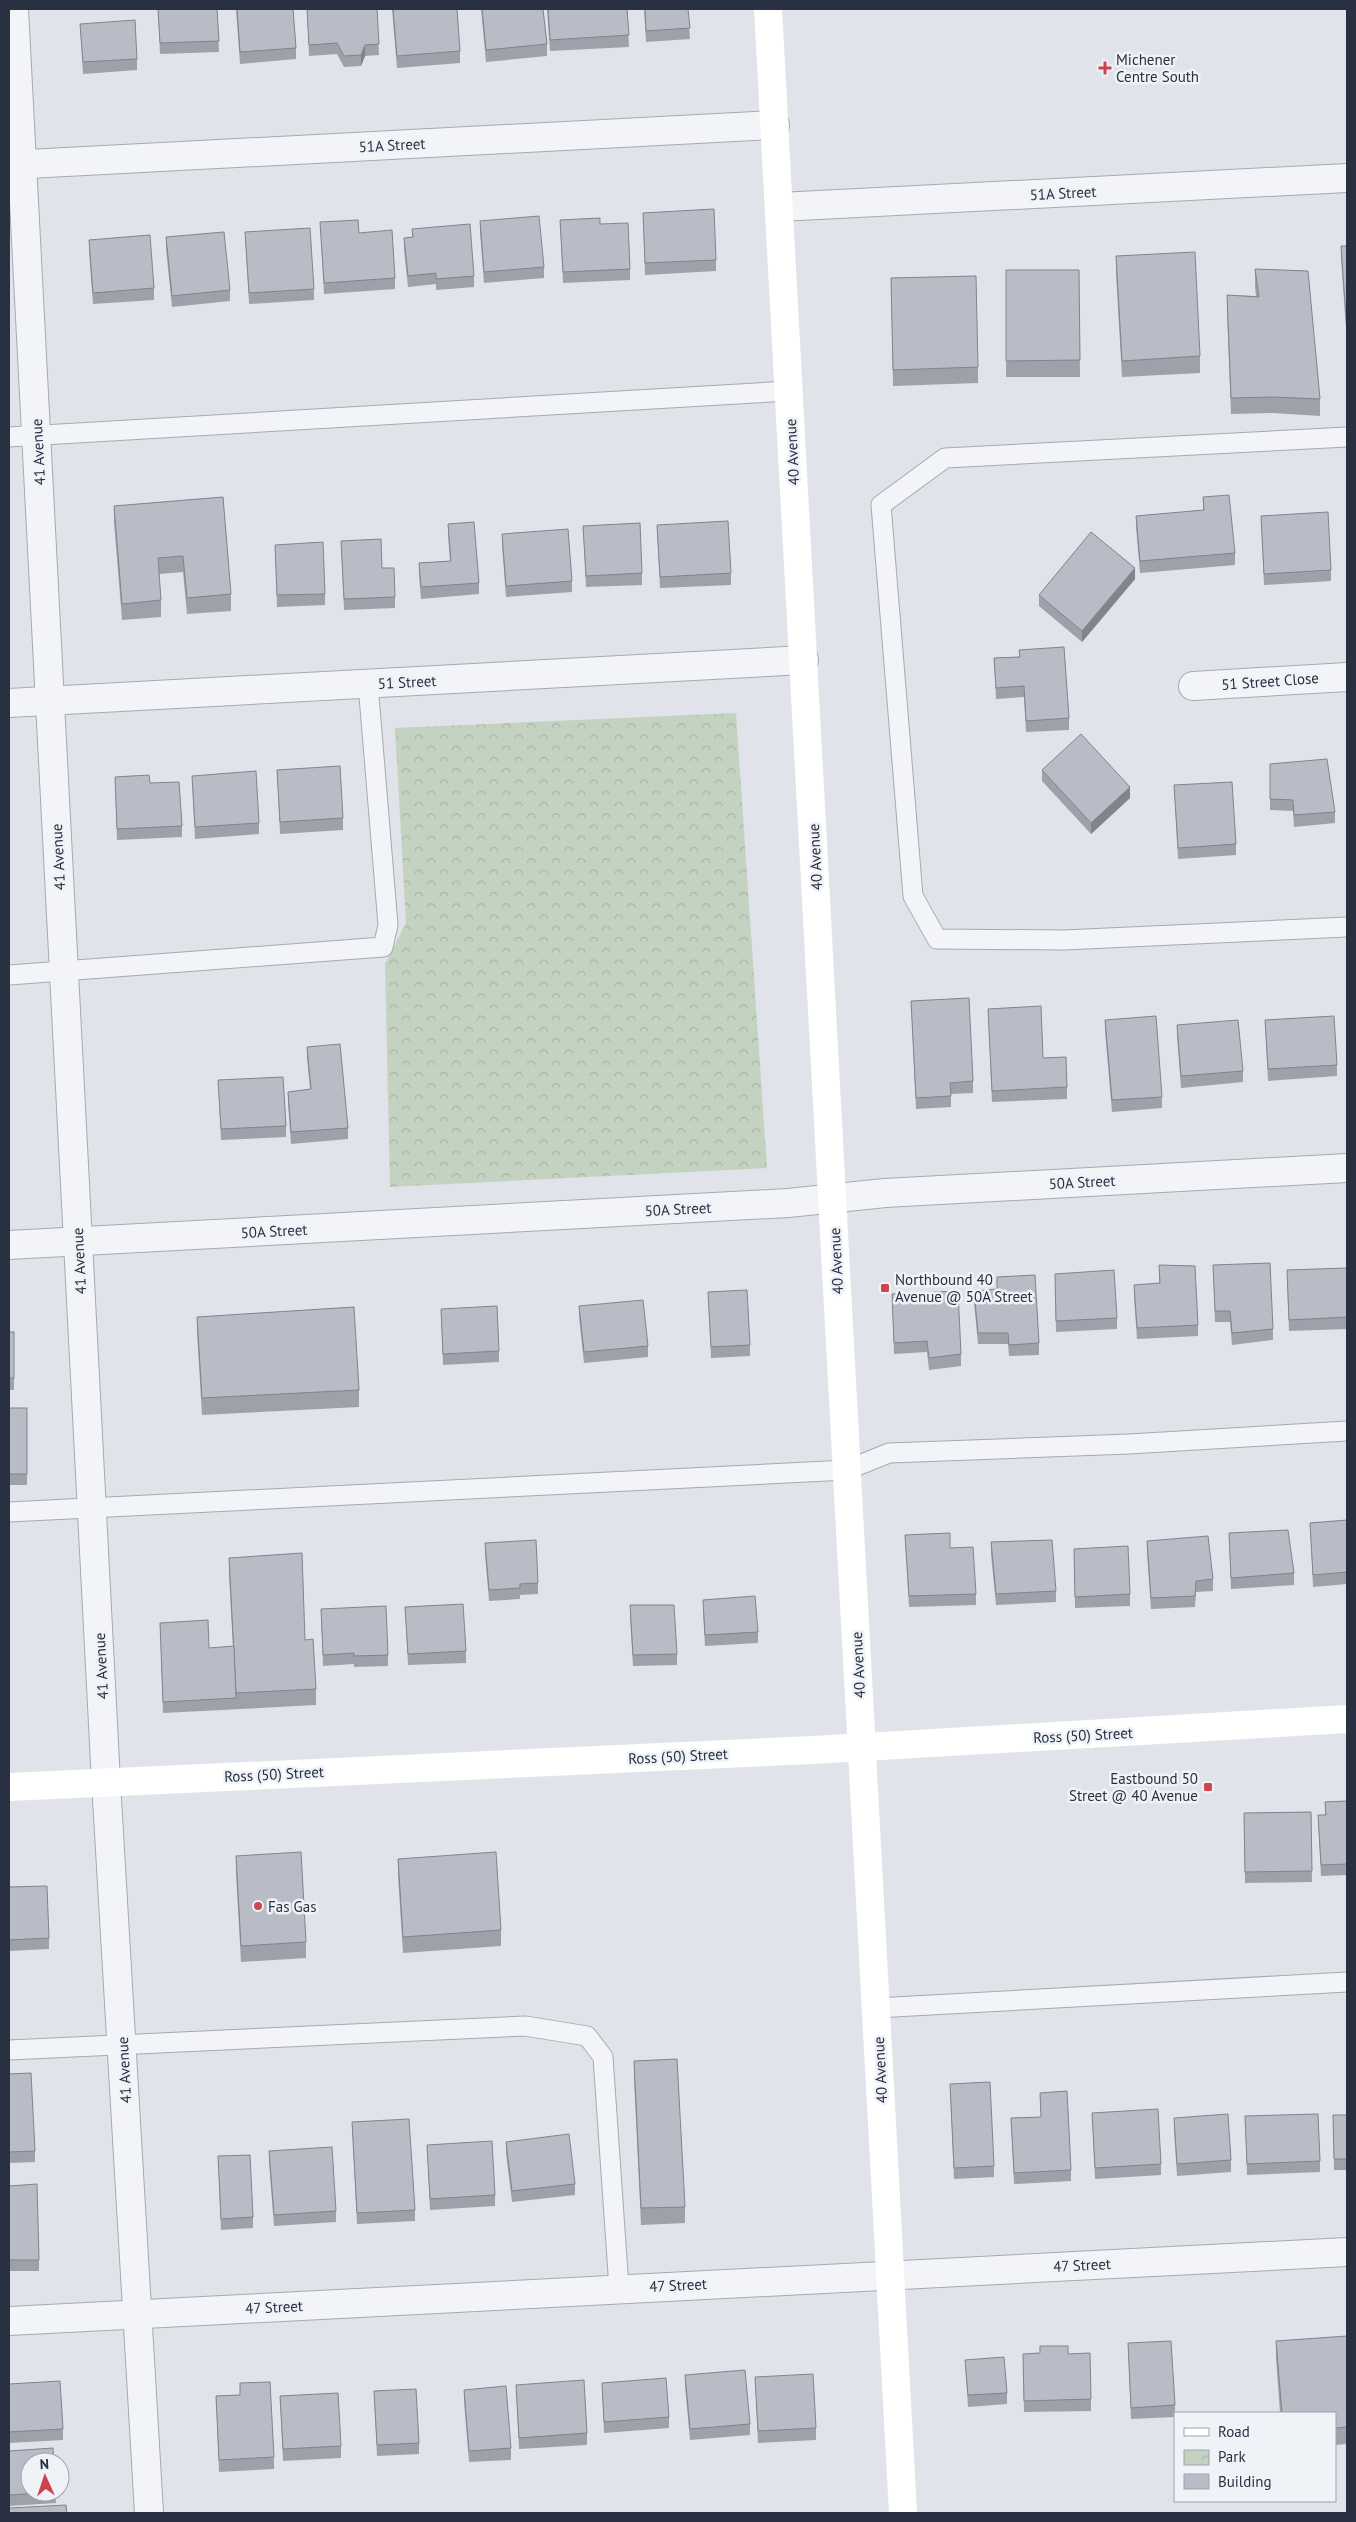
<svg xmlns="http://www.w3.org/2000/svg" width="1356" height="2522" font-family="'PT Sans',sans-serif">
  <defs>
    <pattern id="park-crowns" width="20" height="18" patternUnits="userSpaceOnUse" patternTransform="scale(1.25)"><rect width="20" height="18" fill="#c4d3c1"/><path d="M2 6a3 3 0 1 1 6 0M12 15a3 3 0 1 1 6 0" fill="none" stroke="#a8b5a7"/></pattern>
  </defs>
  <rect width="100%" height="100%" fill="#e0e3e9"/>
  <path fill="url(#park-crowns)" d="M736,713L767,1168L390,1187L385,964L406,923L395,728Z"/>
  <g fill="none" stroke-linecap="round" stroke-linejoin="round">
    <g stroke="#a5aab3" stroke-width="21">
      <g id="lane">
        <path d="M9,437L788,391"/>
        <path d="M1347,437L945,458L881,505L913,896L937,939L1064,940L1347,927"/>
        <path d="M9,975L383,947L388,925L368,684"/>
        <path d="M9,1512L847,1470L889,1453L1129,1444L1347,1431"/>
        <path d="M876,2008L1347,1982"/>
        <path d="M9,2050L525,2026L587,2036L603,2057L619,2288"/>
      </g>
    </g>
    <g stroke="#a5aab3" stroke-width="30">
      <g id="street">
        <path d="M14,9L106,1782L149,2513"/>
        <path d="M9,165L775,125"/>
        <path d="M780,207L1347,178"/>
        <path d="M1193,686L1347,677"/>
        <path d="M9,703L804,660"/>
        <path d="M9,1245L788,1203L885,1193L1347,1168"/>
        <path d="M9,2321L1347,2252"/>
      </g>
    </g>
    <use href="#lane" stroke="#f3f4f7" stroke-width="19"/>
    <use href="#street" stroke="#f3f4f7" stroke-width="28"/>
    <g stroke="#fff" stroke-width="28">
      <path d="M768,9L903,2513"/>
      <path d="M9,1787L813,1750L1347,1719"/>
    </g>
  </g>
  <g fill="#9da2aa">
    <path d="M158,9H217L219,52L160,54Z"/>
    <path d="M236,9H293L296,48V59L240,64Z"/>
    <path d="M307,9H377L379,55L365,56L361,66L344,67L337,54L309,56Z"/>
    <path d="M392,9H457L460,51V63L397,68Z"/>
    <path d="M481,9H543L547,44V56L486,62Z"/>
    <path d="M547,9H627L629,47L550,51Z"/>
    <path d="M644,9H688L690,39L646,42Z"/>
    <path d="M80,24L137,59V70L83,74Z"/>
    <path d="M643,213L716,260V271L645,275Z"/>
    <path d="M560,220L600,224L630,269V280L563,283Z"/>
    <path d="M480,221L544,267V278L484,283L480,232Z"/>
    <path d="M320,222L395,278V289L324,294Z"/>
    <path d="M412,229L474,276V287L436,290V284L408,287L404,250V238H412Z"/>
    <path d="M245,232L314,289V300L249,304Z"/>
    <path d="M166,237L230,290V301L172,307L166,249Z"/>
    <path d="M89,240L154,288V300L93,304L89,251Z"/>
    <path d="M1341,246H1347V343L1341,257Z"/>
    <path d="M1116,256L1200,356V373L1122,377L1116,273Z"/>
    <path d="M1255,269L1320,399V416L1273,413L1231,414L1227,311V295L1256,296L1255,286Z"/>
    <path d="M1006,270H1079L1080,377H1006Z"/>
    <path d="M891,278L978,367V383L893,386Z"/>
    <path d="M223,497L231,594V611L187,614L183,572L159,574L161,600V617L122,620L114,522V506Z"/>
    <path d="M1203,497L1235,553V565L1140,573L1136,527V516L1203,510Z"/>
    <path d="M1261,516L1331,570V581L1264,585Z"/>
    <path d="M448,524L479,583V594L421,599L419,575V563L450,561L448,535Z"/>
    <path d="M657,525L731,573V585L660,588Z"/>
    <path d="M583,526L642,573V585L586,587Z"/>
    <path d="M502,534L572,581V592L506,597L502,545Z"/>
    <path d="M341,541L395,597V608L344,610Z"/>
    <path d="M275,545L325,594V605L277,607Z"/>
    <path d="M1135,579L1082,642L1039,606V595Z"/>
    <path d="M1019,650L1069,718V730L1026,732L1024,697L996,699L994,658L1019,657Z"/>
    <path d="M1270,764L1335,812V823L1294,827L1293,811L1270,810Z"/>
    <path d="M277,770L343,818V830L280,834Z"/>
    <path d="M1042,770L1130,798L1091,834L1042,781Z"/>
    <path d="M192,776L259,823V834L195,839Z"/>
    <path d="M115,777L150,783L182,826V837L117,840Z"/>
    <path d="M1174,785L1236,844V855L1178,859Z"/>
    <path d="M911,1001L973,1081V1093L951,1094V1107L916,1109Z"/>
    <path d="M988,1009L1043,1058L1067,1087V1099L992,1102Z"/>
    <path d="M1105,1020L1162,1097V1108L1112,1112L1105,1031Z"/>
    <path d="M1265,1020L1337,1065V1076L1268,1081Z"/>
    <path d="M1177,1025L1243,1071V1082L1181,1088L1177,1036Z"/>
    <path d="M307,1047L348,1128V1139L291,1144L288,1103V1092L310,1089L307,1058Z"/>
    <path d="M218,1080L286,1126V1137L221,1140Z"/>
    <path d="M1159,1265L1198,1325V1336L1137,1339L1134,1296V1285L1159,1283Z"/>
    <path d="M1213,1265L1273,1329V1340L1232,1345L1230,1322H1215Z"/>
    <path d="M1347,1268V1329L1289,1331L1287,1281Z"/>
    <path d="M1055,1285L1117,1318V1329L1056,1332Z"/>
    <path d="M974,1291L1039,1343V1355L1009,1356L1008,1344H978L974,1302Z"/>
    <path d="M708,1292L750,1345V1356L711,1358Z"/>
    <path d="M892,1294L961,1354V1366L929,1370L927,1352L894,1354Z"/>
    <path d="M579,1306L648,1346V1357L584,1363L579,1317Z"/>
    <path d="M441,1309L499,1351V1362L443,1365Z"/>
    <path d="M197,1317L359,1390V1407L202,1415L197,1333Z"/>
    <rect x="9" y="1332" width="5" height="58"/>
    <rect x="9" y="1408" width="18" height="77"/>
    <path d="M1347,1520V1584L1313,1587L1310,1523Z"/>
    <path d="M1229,1533L1294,1573V1585L1231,1589Z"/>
    <path d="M905,1535L950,1548L976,1594V1605L909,1607Z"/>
    <path d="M1147,1541L1213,1579V1591L1196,1592L1195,1607L1151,1609L1147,1553Z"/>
    <path d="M991,1542L1056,1591V1602L996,1605L991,1554Z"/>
    <path d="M485,1543L538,1583V1594L520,1595V1599L489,1601L485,1554Z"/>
    <path d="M1074,1549L1130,1594V1606L1075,1608Z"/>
    <path d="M229,1558L305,1640L316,1689V1705L163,1713L160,1623L209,1648L233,1647L229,1575Z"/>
    <path d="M630,1605L677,1654V1665L633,1666L630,1616Z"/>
    <path d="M405,1607L466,1651V1663L408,1665Z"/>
    <path d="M321,1609L388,1655V1666L354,1667V1664L323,1666Z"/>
    <path d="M703,1611L758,1632V1643L705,1646Z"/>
    <path d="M1347,1801V1875L1321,1876L1318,1815H1325V1802Z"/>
    <path d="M1311,1812L1312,1882L1245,1883L1244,1813Z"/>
    <path d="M236,1856L306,1942V1958L241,1962L236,1873Z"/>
    <path d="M398,1859L501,1930V1946L403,1953L398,1876Z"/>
    <path d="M9,1887L49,1938V1949L9,1951Z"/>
    <path d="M634,2061L685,2207V2223L641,2225L634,2078Z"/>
    <path d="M9,2074L35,2151V2162L9,2163Z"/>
    <path d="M950,2084L994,2166V2177L954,2179Z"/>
    <path d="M1040,2093L1071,2170V2181L1014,2184L1011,2118L1041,2117Z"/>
    <path d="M1092,2113L1161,2164V2175L1095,2179Z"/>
    <path d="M1333,2115H1347V2170H1334Z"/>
    <path d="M1245,2116L1320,2161V2172L1247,2175Z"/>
    <path d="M1174,2118L1231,2160V2172L1177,2176L1174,2130Z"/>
    <path d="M352,2122L415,2210V2221L357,2224Z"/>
    <path d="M506,2142L575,2184V2195L512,2202L506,2153Z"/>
    <path d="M427,2145L495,2195V2206L430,2210Z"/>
    <path d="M269,2151L336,2211V2222L274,2226L269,2162Z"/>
    <path d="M218,2156L253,2217V2228L221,2230Z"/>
    <path d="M9,2186L39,2260V2271H9Z"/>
    <path d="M1347,2339V2444L1335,2445V2413H1280L1276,2358V2341Z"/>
    <path d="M1128,2343L1175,2405V2417L1131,2419Z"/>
    <path d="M1040,2346L1068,2354L1091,2399V2411L1024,2412L1023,2366L1040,2353Z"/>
    <path d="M965,2360L1007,2393V2404L968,2407Z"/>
    <path d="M685,2375L750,2424V2435L690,2440L685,2386Z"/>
    <path d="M755,2377L816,2428V2440L758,2443Z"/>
    <path d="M240,2383L274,2457V2469L219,2472L216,2396L240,2395Z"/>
    <path d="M602,2383L669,2417V2428L604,2433Z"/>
    <path d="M9,2384L63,2429V2440L9,2443Z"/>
    <path d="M516,2385L587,2433V2445L519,2449Z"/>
    <path d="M464,2390L511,2448V2460L469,2462L464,2401Z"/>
    <path d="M374,2391L419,2443V2454L377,2456Z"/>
    <path d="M280,2396L341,2446V2458L283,2461Z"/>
    <path d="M9,2451L55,2492L56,2503L9,2506Z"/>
  </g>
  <g fill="#80848b">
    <path d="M365,45V56L361,66V55Z"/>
    <path d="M1135,568V579L1082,642V631Z"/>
    <path d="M1130,787V798L1091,834V823Z"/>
  </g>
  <g fill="#b7bcc6" stroke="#80848b">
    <path d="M158,9H217L219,41L160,43Z"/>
    <path d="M237,9H293L296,48L240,52Z"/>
    <path d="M307,9H377L379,44L365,45L361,55L344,56L337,43L309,45Z"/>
    <path d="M393,9H457L460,51L397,56Z"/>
    <path d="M482,9H543L547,44L486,50Z"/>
    <path d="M548,9H627L629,35L550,40Z"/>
    <path d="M645,9H688L690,28L646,31Z"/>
    <path d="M135,20L137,59L83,62L80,24Z"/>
    <path d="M714,209L716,260L645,263L643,213Z"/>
    <path d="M539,216L544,267L484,272L480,221Z"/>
    <path d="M600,218V224L628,223L630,269L563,272L560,220Z"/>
    <path d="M358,220L359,233L392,230L395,278L324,283L320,222Z"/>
    <path d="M470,224L474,276L436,279V273L408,276L404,238L413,237L412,229Z"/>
    <path d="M310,228L314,289L249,293L245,232Z"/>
    <path d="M224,232L230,290L172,296L166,237Z"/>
    <path d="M150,235L154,288L93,293L89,240Z"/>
    <path d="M1341,246H1347V332Z"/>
    <path d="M1195,252L1200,356L1122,361L1116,256Z"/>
    <path d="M1255,269L1308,271L1320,399L1273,397L1231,398L1227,295L1259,297Z"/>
    <path d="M1006,270H1079L1080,360L1006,361Z"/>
    <path d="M976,276L978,367L893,370L891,278Z"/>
    <path d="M1229,495L1235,553L1140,561L1136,516L1204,510L1203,497Z"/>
    <path d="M223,497L231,594L187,598L183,556L158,558L161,600L122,604L114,506Z"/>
    <path d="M1328,512L1331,570L1264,574L1261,516Z"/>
    <path d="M728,521L731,573L660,577L657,525Z"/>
    <path d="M474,522L479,583L421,587L419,563L451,561L448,524Z"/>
    <path d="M640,523L642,573L586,576L583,526Z"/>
    <path d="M568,529L572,581L506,586L502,534Z"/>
    <path d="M1091,532L1135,568L1082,631L1039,595Z"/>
    <path d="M381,539L382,568H394L395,597L344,599L341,541Z"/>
    <path d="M323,542L325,594L277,595L275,545Z"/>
    <path d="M1064,647L1069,718L1026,721L1024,686L996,688L994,658L1020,657L1019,650Z"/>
    <path d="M1081,734L1130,787L1091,823L1042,770Z"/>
    <path d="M1327,759L1335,812L1294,815L1293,800L1270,799V764Z"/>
    <path d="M340,766L343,818L280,822L277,770Z"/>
    <path d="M256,771L259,823L195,827L192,776Z"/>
    <path d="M149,775L150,783L179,782L182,826L117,829L115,777Z"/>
    <path d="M1232,782L1236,844L1178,848L1174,785Z"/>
    <path d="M969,998L973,1081L950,1083L951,1096L916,1098L911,1001Z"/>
    <path d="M1041,1006L1043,1058L1066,1057L1067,1087L992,1091L988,1009Z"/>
    <path d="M1156,1016L1162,1097L1112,1100L1105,1020Z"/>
    <path d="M1334,1016L1337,1065L1268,1069L1265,1020Z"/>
    <path d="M1238,1020L1243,1071L1181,1076L1177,1025Z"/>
    <path d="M340,1044L348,1128L291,1132L288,1092L311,1089L307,1047Z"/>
    <path d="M283,1077L286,1126L221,1129L218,1080Z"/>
    <path d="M1270,1263L1273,1329L1232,1333L1230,1311H1215L1213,1265Z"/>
    <path d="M1159,1265L1195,1266L1198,1325L1137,1328L1134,1285L1160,1283Z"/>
    <path d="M1347,1268V1317L1289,1320L1287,1270Z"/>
    <path d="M1114,1270L1117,1318L1056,1321L1055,1274Z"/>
    <path d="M1035,1275L1039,1343L1009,1345L1008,1333H978L974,1291L997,1289V1277Z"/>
    <path d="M747,1290L750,1345L711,1347L708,1292Z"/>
    <path d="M958,1291L961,1354L929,1358L927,1341L894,1343L892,1294Z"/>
    <path d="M643,1300L648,1346L584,1352L579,1306Z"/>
    <path d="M497,1306L499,1351L443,1354L441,1309Z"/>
    <path d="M354,1307L359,1390L202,1398L197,1317Z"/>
    <rect x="9" y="1332" width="5" height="46"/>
    <rect x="9" y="1408" width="18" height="66"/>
    <path d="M1347,1520V1572L1313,1575L1310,1523Z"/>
    <path d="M1288,1530L1294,1573L1231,1578L1229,1533Z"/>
    <path d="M950,1533V1548L973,1547L976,1594L909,1596L905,1535Z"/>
    <path d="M1208,1536L1213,1579L1196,1581L1195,1596L1151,1598L1147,1541Z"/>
    <path d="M536,1540L538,1583L520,1584V1588L489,1590L485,1543Z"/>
    <path d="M1052,1540L1056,1591L996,1594L991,1542Z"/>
    <path d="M1128,1546L1130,1594L1075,1597L1074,1549Z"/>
    <path d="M302,1553L305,1640L313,1639L316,1689L236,1693L229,1558Z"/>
    <path d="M755,1596L758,1632L705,1635L703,1600Z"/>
    <path d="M463,1604L466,1651L408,1654L405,1607Z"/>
    <path d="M630,1605H674L677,1654L633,1655Z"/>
    <path d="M386,1606L388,1655L354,1656V1653L323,1655L321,1609Z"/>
    <path d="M208,1620L209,1648L234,1646L236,1698L163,1702L160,1623Z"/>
    <path d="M1347,1801V1864L1321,1865L1318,1815H1326L1325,1802Z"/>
    <path d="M1311,1812L1312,1871L1245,1872L1244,1813Z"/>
    <path d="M301,1852L306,1942L241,1946L236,1856Z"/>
    <path d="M496,1852L501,1930L403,1937L398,1859Z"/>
    <path d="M47,1886L49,1938L9,1940V1887Z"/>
    <path d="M677,2059L685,2207L641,2208L634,2061Z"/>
    <path d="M31,2073L35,2151L9,2152V2074Z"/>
    <path d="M990,2082L994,2166L954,2168L950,2084Z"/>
    <path d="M1067,2091L1071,2170L1014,2173L1011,2118L1041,2117L1040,2093Z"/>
    <path d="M1158,2109L1161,2164L1095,2168L1092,2113Z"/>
    <path d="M1228,2114L1231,2160L1177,2164L1174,2118Z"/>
    <path d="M1318,2114L1320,2161L1247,2164L1245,2116Z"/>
    <path d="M1333,2115H1347V2159H1334Z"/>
    <path d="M409,2119L415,2210L357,2213L352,2122Z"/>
    <path d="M569,2134L575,2184L512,2191L506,2142Z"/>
    <path d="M492,2141L495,2195L430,2199L427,2145Z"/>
    <path d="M332,2147L336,2211L274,2215L269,2151Z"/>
    <path d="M250,2155L253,2217L221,2219L218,2156Z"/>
    <path d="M37,2184L39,2260H9V2186Z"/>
    <path d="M1347,2336V2427L1335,2428V2413H1282L1276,2341Z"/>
    <path d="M1171,2341L1175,2405L1131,2408L1128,2343Z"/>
    <path d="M1040,2346H1068V2354L1090,2353L1091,2399L1024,2401L1023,2354L1040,2353Z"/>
    <path d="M1004,2357L1007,2393L968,2395L965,2360Z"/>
    <path d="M745,2370L750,2424L690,2429L685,2375Z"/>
    <path d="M813,2374L816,2428L758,2431L755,2377Z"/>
    <path d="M666,2378L669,2417L604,2422L602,2383Z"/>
    <path d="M584,2380L587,2433L519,2438L516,2385Z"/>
    <path d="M60,2381L63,2429L9,2432V2384Z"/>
    <path d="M270,2382L274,2457L219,2460L216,2396L240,2395V2383Z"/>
    <path d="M506,2386L511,2448L469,2451L464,2390Z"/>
    <path d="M416,2389L419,2443L377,2445L374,2391Z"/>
    <path d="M338,2393L341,2446L283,2449L280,2396Z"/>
    <path d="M53,2448L54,2462H30V2492H56L9,2495V2451Z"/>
    <path d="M66,2505L67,2513H9V2508Z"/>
  </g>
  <g fill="#d14250" stroke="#eff2f7" stroke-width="2">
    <path d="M1102.5 60.5h5v5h5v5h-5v5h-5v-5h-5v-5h5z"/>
    <rect x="880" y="1283" width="10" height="10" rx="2.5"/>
    <rect x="1203" y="1782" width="10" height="10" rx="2.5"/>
    <circle cx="258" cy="1906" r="5"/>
  </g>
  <g text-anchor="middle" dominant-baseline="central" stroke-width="5" stroke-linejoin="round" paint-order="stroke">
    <g font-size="15" fill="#283041" stroke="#eff2f7" text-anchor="start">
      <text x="1116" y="59">Michener<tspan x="1116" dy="17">Centre South</tspan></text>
      <text x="895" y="1279">Northbound 40<tspan x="895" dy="17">Avenue @ 50A Street</tspan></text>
      <text x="1198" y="1778" text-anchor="end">Eastbound 50<tspan x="1198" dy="17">Street @ 40 Avenue</tspan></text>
      <text x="268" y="1906">Fas Gas</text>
    </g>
    <g font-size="15" fill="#283041" stroke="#eff2f7">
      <text transform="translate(392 145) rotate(-3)">51A Street</text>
      <text transform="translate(1063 193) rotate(-3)">51A Street</text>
      <text transform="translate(38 452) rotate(-93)">41 Avenue</text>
      <text transform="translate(792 452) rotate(-93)">40 Avenue</text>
      <text transform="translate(1270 681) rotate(-4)">51 Street Close</text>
      <text transform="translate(407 682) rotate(-3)">51 Street</text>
      <text transform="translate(58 857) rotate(-93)">41 Avenue</text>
      <text transform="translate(815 857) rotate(-93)">40 Avenue</text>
      <text transform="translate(1082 1182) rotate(-3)">50A Street</text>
      <text transform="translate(678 1209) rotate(-3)">50A Street</text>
      <text transform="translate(274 1231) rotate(-3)">50A Street</text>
      <text transform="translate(79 1261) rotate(-93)">41 Avenue</text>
      <text transform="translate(836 1261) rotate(-93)">40 Avenue</text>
      <text transform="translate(858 1665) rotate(-93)">40 Avenue</text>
      <text transform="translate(101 1666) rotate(-93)">41 Avenue</text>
      <text transform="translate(1083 1735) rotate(-3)">Ross (50) Street</text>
      <text transform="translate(678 1756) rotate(-3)">Ross (50) Street</text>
      <text transform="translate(274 1774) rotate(-3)">Ross (50) Street</text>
      <text transform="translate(124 2070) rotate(-93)">41 Avenue</text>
      <text transform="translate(880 2070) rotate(-93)">40 Avenue</text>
      <text transform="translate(1082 2265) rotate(-3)">47 Street</text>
      <text transform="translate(678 2285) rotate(-3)">47 Street</text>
      <text transform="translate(274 2307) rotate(-3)">47 Street</text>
    </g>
  </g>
  <rect width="1356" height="2522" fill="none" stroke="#283041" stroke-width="20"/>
  <rect x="1174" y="2412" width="162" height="90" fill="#eff2f7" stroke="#9fa4ae"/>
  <rect x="1184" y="2428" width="25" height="8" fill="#ffffff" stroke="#9fa4ae"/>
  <text x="1218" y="2437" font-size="15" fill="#283041">Road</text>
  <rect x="1184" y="2450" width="25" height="15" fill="url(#park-crowns)" stroke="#9fa4ae"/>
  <text x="1218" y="2462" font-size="15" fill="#283041">Park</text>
  <rect x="1184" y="2474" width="25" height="15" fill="#b7bcc6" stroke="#9fa4ae"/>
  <text x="1218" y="2487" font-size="15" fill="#283041">Building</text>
  <g transform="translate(45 2477) rotate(357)"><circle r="24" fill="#eff2f7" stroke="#9fa4ae"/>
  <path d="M0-4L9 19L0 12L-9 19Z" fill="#d14250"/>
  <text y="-8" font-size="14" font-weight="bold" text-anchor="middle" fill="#283041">N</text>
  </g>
</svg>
